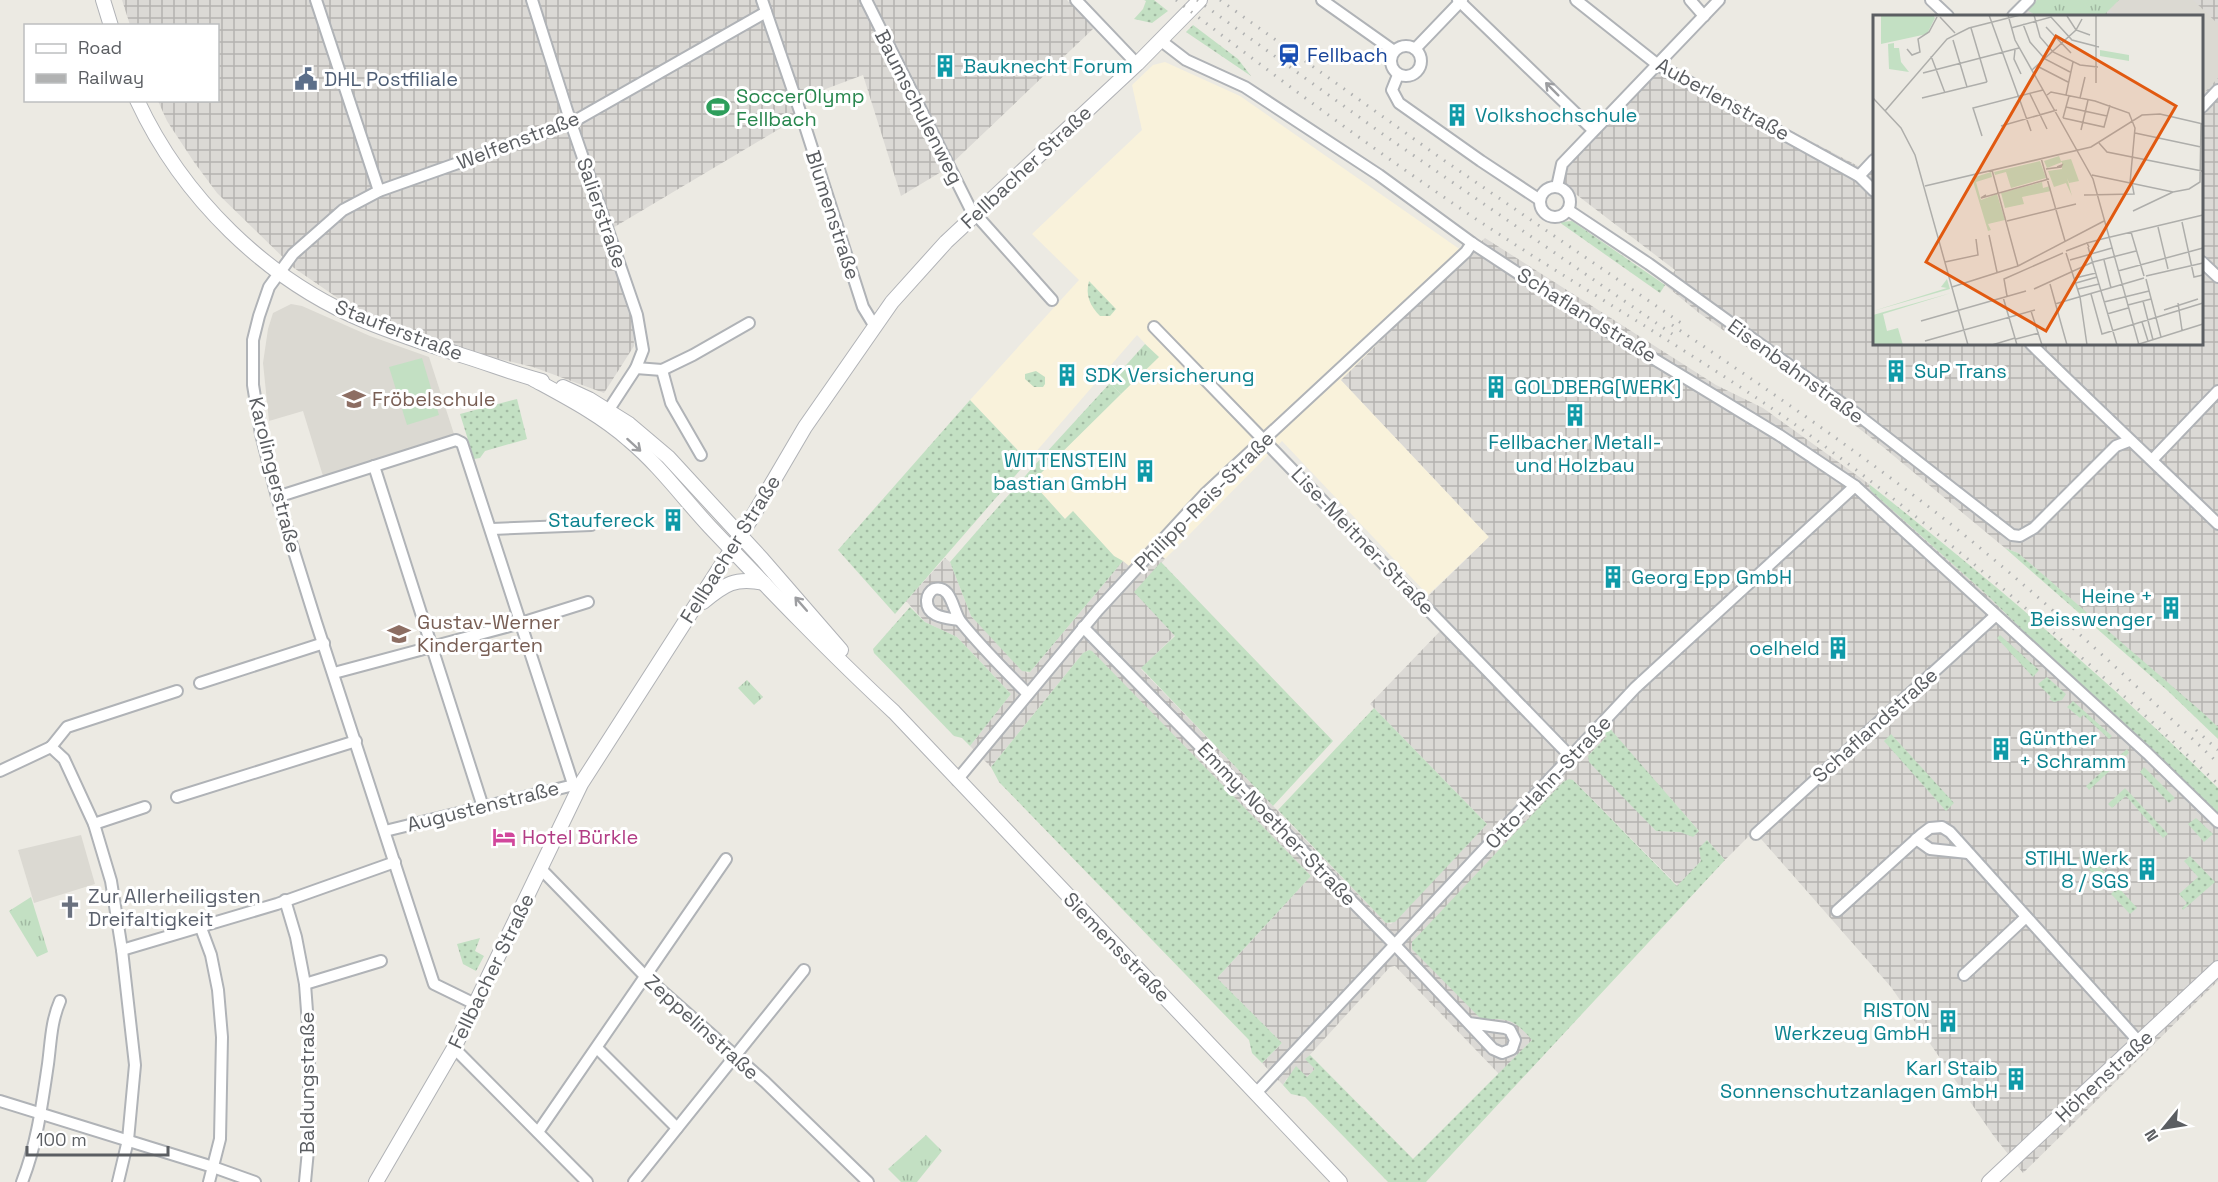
<svg xmlns="http://www.w3.org/2000/svg" width="2218" height="1182" font-family="'Space Grotesk',sans-serif">
  <defs>
    <pattern id="industrial-grid" width="8" height="8" patternUnits="userSpaceOnUse" patternTransform="scale(1.5)"><rect width="8" height="8" fill="#dbd9d5"/><path d="M0 4h8M4 0v8" fill="none" stroke="#b5b3b0"/></pattern>
    <pattern id="grass-dots" width="8" height="8" patternUnits="userSpaceOnUse" patternTransform="scale(1.5)"><rect width="8" height="8" fill="#c3e0c3"/><path d="M2 2h.1M6 6h.1" fill="none" stroke="#a1b9a2" stroke-width="1.8" stroke-linecap="round"/></pattern>
    <pattern id="park-tufts" width="24" height="20" patternUnits="userSpaceOnUse" patternTransform="scale(1.5)"><rect width="24" height="20" fill="#c3e0c3"/><path d="M3 7l-1-3M5 7V3M7 7l1-3M15 17l-1-3M17 17v-4M19 17l1-3" fill="none" stroke="#a1b9a2"/></pattern>
  </defs>
  <rect width="100%" height="100%" fill="#eceae3"/>
  <path fill="#f9f2db" d="M1165,62L1240,96L1468,255L1341,380L1489,537L1428,595L1282,441L1165,559L1149,544L1129,566L1114,556L1073,512L1065,519L1038,489L1040,474L1158,357L1137,335L1028,461L970,400L1079,280L1032,234L1142,130L1132,85L1153,65Z"/>
  <g fill="url(#industrial-grid)" fill-rule="evenodd">
    <path d="M122,0H1067L1094,28L946,169L901,196L863,75L791,102L796,119L606,232L633,316L634,346L604,393L533,367L425,341L364,316L294,268L217,193L194,162L167,121L158,101L218,100V26L130,25Z"/>
    <path d="M2023,0H2218V727L2018,553L2005,548L1883,447L1826,403L1699,313L1665,285L1675,270L1556,179L1665,64L1860,167L1874,153V344H2202V16H2007Z"/>
    <path d="M1485,238L1716,385L1763,408L1869,484L1871,491L1986,594L2068,675L2218,818V981L2023,1173L1993,1135L1891,987L1754,831L1725,860L1707,840L1701,855V861L1678,886L1573,780L1481,1019H1509L1515,1022L1533,1039L1499,1074L1395,966L1390,967L1306,1059L1315,1069L1307,1077L1287,1078L1283,1085L1262,1063L1282,1043L1217,978L1311,876L1089,650L1083,653L991,767L970,746L1011,694L957,637L925,622L906,601L945,558L950,562L971,616L1027,673L1030,672L1123,561L1129,566L1149,544L1165,559L1135,592L1175,635L1141,669L1386,923L1391,924L1487,824L1370,704L1445,626L1422,602L1489,537L1341,380ZM1607,736L1671,799L1699,831L1693,836L1680,832L1656,831L1588,756Z"/>
  </g>
  <g fill="#dbd9d2">
    <path d="M2119,0H2193L2218,24V78L2202,95V16H2117L2109,9Z"/>
    <path d="M291,304L302,306L370,336L429,357L454,434L323,476L303,411L269,421L263,363L268,329L273,313Z"/>
    <path d="M81,835L95,884L34,903L18,850Z"/>
  </g>
  <g fill="url(#grass-dots)">
    <path d="M1144,0H1154L1168,11L1152,23L1134,19L1143,9L1146,1Z"/>
    <path d="M1193,25L1238,59L1251,76L1186,32Z"/>
    <path d="M1572,221L1665,285L1660,293L1559,222Z"/>
    <path d="M1089,281L1116,309L1110,316H1100C1090,306 1085,295 1089,281Z"/>
    <path d="M1036,371L1045,377V384L1043,387H1034L1025,379V374Z"/>
    <path d="M1110,383L1121,394L1040,474L1047,481L1038,489L1065,519L1073,511L1114,556L1123,561L1030,672L1022,671L971,616L950,562L1033,467Z"/>
    <path d="M517,399L527,439L485,451L480,458L474,459L460,414Z"/>
    <path d="M970,400L1028,461L895,614L838,550Z"/>
    <path d="M1869,484C1991,580 2107,679 2218,788V818L2068,675L1986,594L1871,491Z"/>
    <path d="M2005,548L2018,553L2202,712L2218,727V739L2168,691Z"/>
    <path d="M1161,562L1333,741L1273,806L1141,668L1175,636L1134,592Z"/>
    <path d="M910,607L925,622L957,637L1011,694L970,746L962,738L954,736L874,653L873,649Z"/>
    <path d="M2000,635L2039,670L2033,677L1997,638Z"/>
    <path d="M1089,650L1092,651L1311,876L1217,978L1282,1043L1262,1063L1252,1053L1249,1040L999,782L991,767L1083,653Z"/>
    <path d="M2047,677L2066,694L2062,700L2054,702L2049,699L2051,697L2038,684Z"/>
    <path d="M2073,701L2112,736L2109,739L2083,715L2080,718L2067,707Z"/>
    <path d="M1374,708L1487,824L1395,922L1386,923L1278,810Z"/>
    <path d="M1606,724L1699,831L1693,837L1680,832L1656,831L1589,762L1588,756L1607,736L1600,730Z"/>
    <path d="M1891,734L1954,803L1946,811L1884,741Z"/>
    <path d="M2127,749L2129,753L2089,790L2086,786Z"/>
    <path d="M2144,767L2175,798L2169,803L2140,772Z"/>
    <path d="M1569,779L1573,780L1677,886L1701,861L1699,848L1707,840L1725,860L1426,1182H1388L1305,1097L1291,1094L1283,1085L1296,1066L1307,1077L1315,1069L1305,1059L1310,1055L1413,1159L1532,1040C1513,1018 1509,1019 1481,1019L1412,949V942L1563,782Z"/>
    <path d="M2125,788L2168,834L2163,838L2126,796L2112,808L2108,804Z"/>
    <path d="M2196,818L2213,834L2204,842L2188,824Z"/>
    <path d="M2086,852L2116,885L2109,891L2079,858Z"/>
    <path d="M2190,856L2215,882L2183,910L2182,908L2187,903L2179,894L2198,877L2184,861Z"/>
    <path d="M2118,887L2137,908L2130,914L2111,894Z"/>
    <path d="M480,938L475,951L484,956L476,971L463,964L457,944Z"/>
  </g>
  <g fill="url(#park-tufts)">
    <path d="M2037,0H2119L2103,16H2037L2027,10Z"/>
    <path d="M1145,344L1159,357L1121,394L1110,383Z"/>
    <path d="M747,680L763,697L754,705L738,688Z"/>
    <path d="M31,897L48,952L37,957L9,911Z"/>
    <path d="M926,1135L942,1151L917,1182H901L888,1169Z"/>
  </g>
  <path fill="#c3e0c3" d="M422,358L439,415L407,425L389,367Z"/>
  <g fill="none" stroke-linecap="round" stroke-linejoin="round">
    <g stroke="#b0b3b7" stroke-width="14">
      <g id="street">
        <path d="M316,0L379,191"/>
        <path d="M532,0L571,123L637,315L643,350L636,368L604,417"/>
        <path d="M762,0L805,126L863,307L874,325"/>
        <path d="M866,0L970,208L1052,300"/>
        <path d="M1076,0L1137,64"/>
        <path d="M1322,0L1394,51"/>
        <path d="M1458,0L1593,130"/>
        <path d="M1576,0L1658,65L1859,176L1874,191"/>
        <path d="M1690,0L1704,16"/>
        <path d="M1931,0L1948,16"/>
        <path d="M2013,16L2029,0"/>
        <path d="M1160,40L1186,60L1245,87L1379,175L1472,243L1580,314L1779,435L1855,486L2147,753L2218,822"/>
        <circle cx="1406" cy="61" r="15"/>
        <path d="M1415,49L1462,0"/>
        <path d="M1398,75L1392,90L1399,103L1481,161L1540,200"/>
        <path d="M2202,107L2218,90"/>
        <path d="M1859,176L1874,160"/>
        <path d="M1557,187L1562,164L1719,0"/>
        <circle cx="1555" cy="202" r="15"/>
        <path d="M1568,210L1649,264L1854,412L2012,535L2020,536L2034,528L2116,446L2129,441"/>
        <path d="M2202,262L2218,277"/>
        <path d="M1154,327L1571,757"/>
        <path d="M2031,344C2093,405 2156,464 2218,524"/>
        <path d="M636,368L662,370L693,355L749,323"/>
        <path d="M662,370L671,403L701,455"/>
        <path d="M2152,460L2218,391"/>
        <path d="M374,466L483,807"/>
        <path d="M277,497L456,440L462,443L573,784"/>
        <path d="M492,529L591,525"/>
        <path d="M958,620C946,618 926,617 927,600C927,596 930,591 934,589C952,584 953,613 961,622C981,647 1005,671 1028,694"/>
        <path d="M1083,627L1395,945L1493,1049L1502,1053L1512,1049L1515,1040L1510,1030L1505,1028L1469,1023"/>
        <path d="M334,673L521,623L588,602"/>
        <path d="M200,683L324,643"/>
        <path d="M51,747L64,759L94,824L111,881L122,950L135,1065L128,1140L118,1182"/>
        <path d="M51,747L67,727L177,691"/>
        <path d="M0,771L51,747"/>
        <path d="M957,780L1098,610L1205,494L1466,252L1472,243"/>
        <path d="M177,797L356,741"/>
        <path d="M94,824L145,807"/>
        <path d="M385,831L578,784"/>
        <path d="M1756,834L1995,616"/>
        <path d="M1916,839L1930,849L1968,853"/>
        <path d="M540,868L645,976L765,1082L868,1182"/>
        <path d="M285,900L296,937L305,984L309,1038V1140L305,1182"/>
        <path d="M1837,911L1922,834L1930,828L1942,827L1950,832L2140,1043"/>
        <path d="M201,928L211,955L218,990L222,1037L220,1139L209,1182"/>
        <path d="M122,950L277,904L395,862"/>
        <path d="M1964,975L2026,917"/>
        <path d="M305,984L381,961"/>
        <path d="M475,1004L434,984L316,622L277,497L261,434L253,385V340L259,316L269,287L293,254L343,210L379,191L571,123L766,12"/>
        <path d="M454,1048L587,1182"/>
        <path d="M597,1048L677,1128"/>
        <path d="M1256,1093L1635,688L1855,486"/>
        <path d="M0,1101L213,1167L255,1182"/>
        <path d="M538,1132L726,859"/>
        <path d="M22,1182C37,1144 42,1104 48,1064C51,1041 51,1022 60,1001"/>
        <path d="M634,1182L804,970"/>
      </g>
    </g>
    <g stroke="#b0b2b6" stroke-width="16">
      <g id="secondary">
        <path d="M103,0L111,26"/>
        <path d="M137,100C182,197 266,280 365,321C397,334 430,345 464,356C490,364 515,374 542,381"/>
        <path d="M533,379C566,397 601,415 629,440C660,466 683,498 710,527C770,590 830,653 894,712L1340,1182"/>
        <path d="M563,387L589,399L629,424L668,457L762,559L841,650"/>
        <path d="M703,602C725,584 735,577 764,583"/>
        <path d="M376,1182L454,1048L581,784L751,519L805,427L892,302L946,242L1137,64L1200,0"/>
        <path d="M1989,1182L2218,968"/>
      </g>
    </g>
    <use href="#street" stroke="#fff" stroke-width="10"/>
    <use href="#secondary" stroke="#fff" stroke-width="14"/>
    <g stroke="#b1b2b2" stroke-width="3" stroke-dasharray="1.5 8" stroke-linecap="butt">
      <path d="M1176,0C1273,75 1371,148 1473,217C1578,287 1689,350 1793,423C1944,532 2083,655 2218,784"/>
      <path d="M1197,0L1384,135L1678,338"/>
      <path d="M1220,0L1442,159L1684,325"/>
      <path d="M1672,325C1764,387 1856,450 1943,518C2039,594 2129,679 2218,763"/>
      <path d="M2196,730L2218,750"/>
    </g>
  </g>
  <defs><path id="oneway-shaft" d="M-6 0H5M1.5-3L5.5 0L1.5 3" fill="none" stroke-width="1.6" stroke-linecap="round" stroke-linejoin="round" transform="scale(1.5)"/></defs>
  <g stroke="#9d9ea1">
    <use href="#oneway-shaft" transform="translate(1552 89) rotate(-135)"/>
    <use href="#oneway-shaft" transform="translate(634 445) rotate(42)"/>
    <use href="#oneway-shaft" transform="translate(801 604) rotate(-131)"/>
  </g>
  <defs>
    <g id="station-bare" transform="scale(1.8)"><path d="M-3-6H3Q5-6 5-4V2Q5 4 3 4L4.5 6H3L1.5 4h-3L-3 6H-4.5L-3 4Q-5 4-5 2V-4Q-5-6-3-6ZM-3.5-4v3h7v-3ZM-3.5 1v1.5H-2V1ZM2 1v1.5H3.5V1Z" fill="#1a4fb4" stroke="#fff" stroke-width="2.5" paint-order="stroke"/></g>
    <g id="building-bare" transform="scale(1.8)"><path d="M-4-6H4V6H1V3H-1V6H-4ZM-2.5-4.3h1.7v1.8h-1.7ZM.8-4.3h1.7v1.8H.8ZM-2.5-1h1.7V.8h-1.7ZM.8-1h1.7V.8H.8Z" fill="#0f9aa8" stroke="#fff" stroke-width="2.5" paint-order="stroke"/></g>
    <g id="civic-bare" transform="scale(1.8)"><path d="M-.6-6.5H3V-4.5H.6V-3L4-1V1h2V6H-6V1h2V-1L-.6-3ZM-1.2 2.5V6h2.4V2.5Z" fill="#5c6f8a" stroke="#fff" stroke-width="2.5" paint-order="stroke"/></g>
    <g id="stadium-bare" transform="scale(1.8)"><path d="M0-5a6.5 5 0 1 0 0 10a6.5 5 0 1 0 0-10ZM-3.5-1.8h7v3.6h-7Z" fill="#2e9e5b" stroke="#fff" stroke-width="2.5" paint-order="stroke"/></g>
    <g id="school-bare" transform="scale(1.8)"><path d="M0-5L7-2L0 1L-7-2ZM-4 1L0 2.5L4 1V4Q0 6-4 4Z" fill="#8d6e63" stroke="#fff" stroke-width="2.5" paint-order="stroke"/></g>
    <g id="hotel-bare" transform="scale(1.8)"><path d="M-6-4.5h1.5V1H6V5H4.5V3h-9V5H-6ZM-4 0a1.8 1.8 0 1 1 3.6 0ZM.5 0V-2.5h3Q6-2.5 6 0Z" fill="#d1479c" stroke="#fff" stroke-width="2.5" paint-order="stroke"/></g>
    <g id="church-bare" transform="scale(1.8)"><path d="M-1.2-6h2.4v3.5h3.3v2.4h-3.3V6h-2.4V-.1h-3.3v-2.4h3.3Z" fill="#6b7280" stroke="#fff" stroke-width="2.5" paint-order="stroke"/></g>
  </defs>
  <g fill-rule="evenodd">
    <use href="#station-bare" x="1289" y="55"/>
    <use href="#building-bare" x="945" y="66"/>
    <use href="#civic-bare" x="306" y="79"/>
    <use href="#stadium-bare" x="718" y="107"/>
    <use href="#building-bare" x="1457" y="115"/>
    <use href="#building-bare" x="1896" y="371"/>
    <use href="#building-bare" x="1067" y="375"/>
    <use href="#building-bare" x="1496" y="387"/>
    <use href="#school-bare" x="354" y="399"/>
    <use href="#building-bare" x="1575" y="415"/>
    <use href="#building-bare" x="1145" y="471"/>
    <use href="#building-bare" x="673" y="520"/>
    <use href="#building-bare" x="1613" y="577"/>
    <use href="#building-bare" x="2171" y="608"/>
    <use href="#school-bare" x="399" y="634"/>
    <use href="#building-bare" x="1838" y="648"/>
    <use href="#building-bare" x="2001" y="749"/>
    <use href="#hotel-bare" x="504" y="837"/>
    <use href="#building-bare" x="2147" y="869"/>
    <use href="#church-bare" x="70" y="907"/>
    <use href="#building-bare" x="1948" y="1021"/>
    <use href="#building-bare" x="2016" y="1079"/>
  </g>
  <g text-anchor="middle" dominant-baseline="central" stroke-width="6" stroke-linejoin="round" paint-order="stroke">
    <g font-size="20" fill="#164399" stroke="#fff" text-anchor="start">
      <text x="1307" y="55">Fellbach</text>
    </g>
    <g font-size="20" fill="#0d838f" stroke="#fff" text-anchor="start">
      <text x="963" y="66">Bauknecht Forum</text>
      <text x="1475" y="115">Volkshochschule</text>
      <text x="1914" y="371">SuP Trans</text>
      <text x="1085" y="375">SDK Versicherung</text>
      <text x="1514" y="387">GOLDBERG[WERK]</text>
      <text x="1575" y="442" text-anchor="middle">Fellbacher Metall-<tspan x="1575" dy="23">und Holzbau</tspan></text>
      <text x="1127" y="460" text-anchor="end">WITTENSTEIN<tspan x="1127" dy="23">bastian GmbH</tspan></text>
      <text x="655" y="520" text-anchor="end">Staufereck</text>
      <text x="1631" y="577">Georg Epp GmbH</text>
      <text x="2153" y="596" text-anchor="end">Heine +<tspan x="2153" dy="23">Beisswenger</tspan></text>
      <text x="1820" y="648" text-anchor="end">oelheld</text>
      <text x="2019" y="738">Günther<tspan x="2019" dy="23">+ Schramm</tspan></text>
      <text x="2129" y="858" text-anchor="end">STIHL Werk<tspan x="2129" dy="23">8 / SGS</tspan></text>
      <text x="1930" y="1010" text-anchor="end">RISTON<tspan x="1930" dy="23">Werkzeug GmbH</tspan></text>
      <text x="1998" y="1068" text-anchor="end">Karl Staib<tspan x="1998" dy="23">Sonnenschutzanlagen GmbH</tspan></text>
    </g>
    <g font-size="20" fill="#4e5e75" stroke="#fff" text-anchor="start">
      <text x="324" y="79">DHL Postfiliale</text>
    </g>
    <g font-size="20" fill="#27864d" stroke="#fff" text-anchor="start">
      <text x="736" y="96">SoccerOlymp<tspan x="736" dy="23">Fellbach</tspan></text>
    </g>
    <g font-size="20" fill="#5b5e62" stroke="#fff">
      <text transform="translate(1723 99) rotate(29)">Auberlenstraße</text>
      <text transform="translate(919 107) rotate(63)">Baumschulenweg</text>
      <text transform="translate(518 140) rotate(-21)">Welfenstraße</text>
      <text transform="translate(1026 167) rotate(-43)">Fellbacher Straße</text>
      <text transform="translate(602 213) rotate(71)">Salierstraße</text>
      <text transform="translate(833 215) rotate(72)">Blumenstraße</text>
      <text transform="translate(1587 315) rotate(32)">Schaflandstraße</text>
      <text transform="translate(399 330) rotate(21)">Stauferstraße</text>
      <text transform="translate(1796 371) rotate(36)">Eisenbahnstraße</text>
      <text transform="translate(275 475) rotate(76)">Karolingerstraße</text>
      <text transform="translate(1204 501) rotate(-45)">Philipp-Reis-Straße</text>
      <text transform="translate(1363 541) rotate(46)">Lise-Meitner-Straße</text>
      <text transform="translate(730 549) rotate(-58)">Fellbacher Straße</text>
      <text transform="translate(1875 725) rotate(-42)">Schaflandstraße</text>
      <text transform="translate(1548 782) rotate(-47)">Otto-Hahn-Straße</text>
      <text transform="translate(483 806) rotate(-14)">Augustenstraße</text>
      <text transform="translate(1277 824) rotate(46)">Emmy-Noether-Straße</text>
      <text transform="translate(1117 947) rotate(46)">Siemensstraße</text>
      <text transform="translate(491 971) rotate(-64)">Fellbacher Straße</text>
      <text transform="translate(702 1027) rotate(42)">Zeppelinstraße</text>
      <text transform="translate(2104 1076) rotate(-43)">Höhenstraße</text>
      <text transform="translate(307 1083) rotate(-90)">Baldungstraße</text>
    </g>
    <g font-size="20" fill="#785e54" stroke="#fff" text-anchor="start">
      <text x="372" y="399">Fröbelschule</text>
      <text x="417" y="622">Gustav-Werner<tspan x="417" dy="23">Kindergarten</tspan></text>
    </g>
    <g font-size="20" fill="#b23c85" stroke="#fff" text-anchor="start">
      <text x="522" y="837">Hotel Bürkle</text>
    </g>
    <g font-size="20" fill="#5b616d" stroke="#fff" text-anchor="start">
      <text x="88" y="896">Zur Allerheiligsten<tspan x="88" dy="23">Dreifaltigkeit</tspan></text>
    </g>
  </g>
  <g transform="translate(1873 15)">
    <rect width="330" height="330" fill="#eceae3"/>
    <path d="M21,28V33H26L28,47L36,57L16,54L15,29ZM227,35L256,40V46L227,41ZM186,141L188,146L198,144L206,166L196,168L194,163L199,181L193,168L181,172L175,156L189,154V147L174,153L171,146ZM167,146L173,163L138,173L133,157L122,160L121,157ZM118,157L119,162L103,167L108,185L124,179L132,205L115,209L118,215L115,216L99,163ZM169,167L170,173L177,171L178,176L149,182L151,189L132,193L128,178ZM74,264L77,274L0,296L74,273L68,272ZM78,278L10,299L14,316L25,313L30,330H0V300Z" fill="#c3e0c3"/>
    <path d="M8,0H60L62,3L54,19L8,29Z" fill="#c3e0c3"/>
    <path fill="none" stroke="#aeaeab" stroke-width="1.5" d="M116,0L158,116M135,0L142,25L220,164L266,330M161,0L167,22L180,37L207,50L225,52M194,1L203,15L217,20M67,2L82,18M150,9L157,27L172,44L197,57M173,12L198,38M98,13L114,67M138,13L178,2L199,25L226,32M80,25L94,72M34,34L39,40L47,37L45,24L56,17L64,2M142,35L141,44L148,59M58,41L72,78M164,51L195,67M159,55L203,15L209,4M50,58L146,33M223,68V0M157,79L174,114M174,80L178,77L222,86L256,98L262,113L257,168M193,80L200,47M0,83L28,113L42,140L95,330M49,83L114,67M207,83L212,62M193,92L234,101M12,96L74,24L96,13L147,0M190,103L231,112L237,90M190,103L196,81M128,111L184,95M208,115L215,85M262,118L328,132M109,121L100,93L170,75M226,128L234,137L329,156M168,143L192,226M173,154L188,152L189,150L184,152M119,155L145,251M219,160L300,177L316,174L327,167L328,109M52,171L218,132L269,100L287,99L330,109M113,180L108,183L176,164M211,180L261,179L259,168M260,196L300,177M134,206L203,189M309,207L321,262L330,260M285,212L295,254M258,217L271,261M116,220L124,257M229,224L330,200M215,232L244,330M216,232L214,228L229,224M193,236L214,228M193,238L207,282L214,330M197,245L239,233M231,245L238,273M72,247L105,240L103,224M245,256L330,233M273,261L330,248M202,263L223,258M273,264L288,322M203,268L224,262M177,269L194,330M79,272L145,251L231,206M161,274L220,247L263,236M205,274L226,269M218,279L229,319L330,288M134,281L131,264L190,238M130,282L144,330M270,286L280,325M231,287L276,276M305,288L309,315M182,289L271,263M255,290L278,284M291,295L325,284M158,296L169,330M234,299L255,293M48,306L153,276M269,307L275,326M143,324L166,318M52,326L162,295M119,330L142,323M263,330L330,309"/>
    <path fill="#e15910" fill-opacity="0.15" stroke="#e15910" stroke-width="3" d="M183,21L303,91L173,316L53,247Z"/>
    <rect width="330" height="330" fill="none" stroke="#5b5e62" stroke-width="3"/>
  </g>
  <rect x="24" y="24" width="195" height="78" fill="#ffffff" stroke="#bdbfc0" stroke-width="1.5"/>
  <rect x="36" y="44" width="30" height="9" fill="#ffffff" stroke="#bdbfc0" stroke-width="1.5"/>
  <text x="78" y="54" font-size="18" fill="#5b5e62">Road</text>
  <rect x="36" y="74" width="30" height="9" fill="#b1b2b2" stroke="#bdbfc0" stroke-width="1.5"/>
  <text x="78" y="84" font-size="18" fill="#5b5e62">Railway</text>
  <g transform="translate(2164 1128) rotate(240)" stroke="#ffffff" stroke-width="4.5" paint-order="stroke">
  <path d="M0-4.5L10 22L0 15L-10 22Z" fill="#5b5e62"/>
  <text y="-9" font-size="16" font-weight="bold" text-anchor="middle" fill="#5b5e62">N</text>
  </g>
  <path d="M27 1146v9h141v-9" fill="none" stroke="#5b5e62" stroke-width="3"/>
  <text x="36" y="1146" font-size="18" fill="#5b5e62" stroke="#ffffff" stroke-width="4.5" paint-order="stroke">100 m</text>
</svg>
